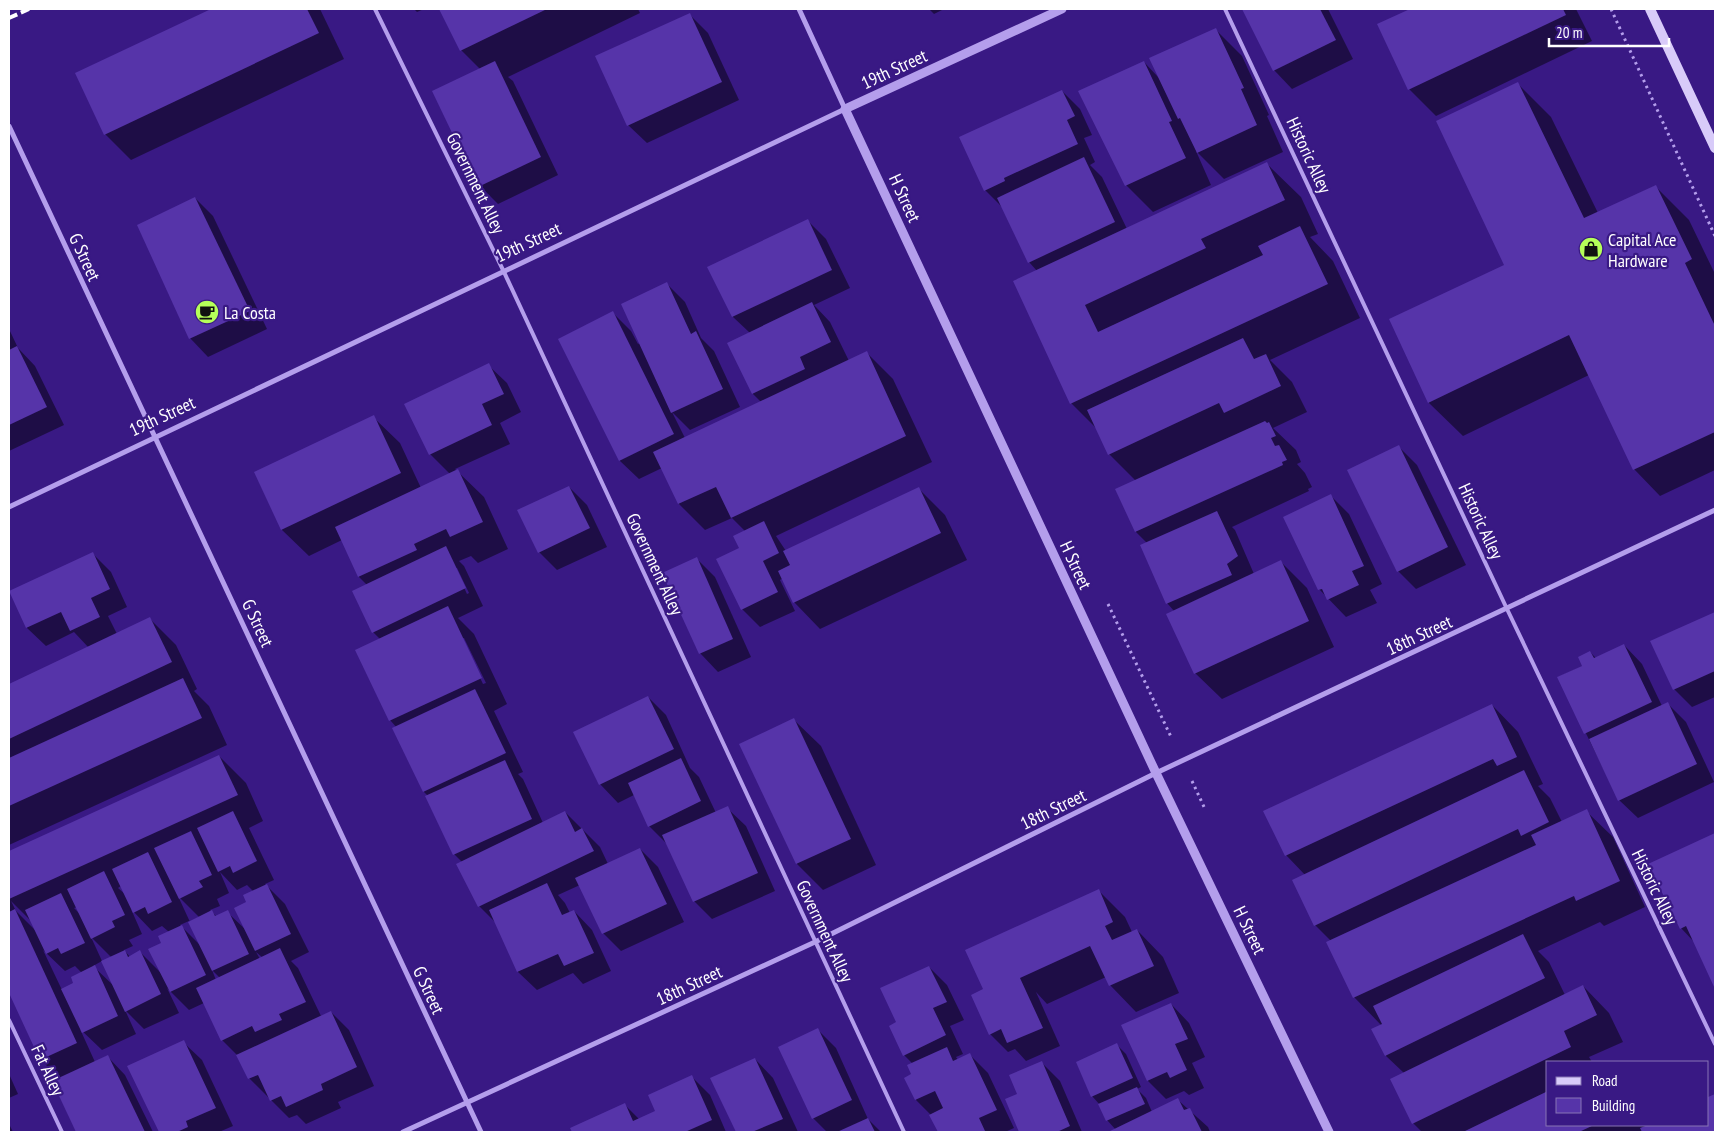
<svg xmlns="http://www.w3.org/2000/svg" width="1724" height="1141" font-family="'PT Sans Narrow',sans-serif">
  <rect width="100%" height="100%" fill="#391984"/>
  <g fill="#0007" fill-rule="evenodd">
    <path d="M214,9H320L344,59L131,160L105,134L77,74Z"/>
    <path d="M414,9H424L417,12Z"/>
    <path d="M441,9H638L640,13L508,77L513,81L558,175L498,204L480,186V69L461,50Z"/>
    <path d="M929,9H944L934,14Z"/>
    <path d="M1244,9H1328L1353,59L1292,89L1274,70Z"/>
    <path d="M1413,9H1576L1592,41L1436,116L1409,89L1379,25Z"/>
    <path d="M689,14L708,33L739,100L647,143L628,125Z"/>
    <path d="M1215,29L1242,56L1269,115L1267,116L1283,152L1224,179L1196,151L1211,185L1153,212L1126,185L1144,62L1159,78Z"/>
    <path d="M1518,84L1551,117L1598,213L1655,186L1689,220L1715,274V470L1660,496L1634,469L1589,375L1463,436L1429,403L1391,320L1506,265Z"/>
    <path d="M1062,91L1080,109L1092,135L1084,138L1095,162L1090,165L1102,177L1127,229L1267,164L1301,197L1318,234L1310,237L1333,261L1360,318L1270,360L1292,382L1307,412L1273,428L1296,450L1301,462L1297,464L1305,473L1312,487L1308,489L1309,491L1232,527L1235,530L1254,574L1281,562L1307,588L1334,647L1222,699L1195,673L1174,611L1167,603L1147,543L1136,532L1116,490L1136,481L1109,454L1098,430L1071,403L1037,271L1029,262L1004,209L985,190Z"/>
    <path d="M195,198L213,216L267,329L208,357L190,338Z"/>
    <path d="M808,221L826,239L850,288L814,305L830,322L849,361L866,352L893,379L932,462L776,536L786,551L919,489L945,515L967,560L820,629L794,602L783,578L780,580L795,611L760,627L742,609L740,548L745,531L732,518L705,530L679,504L662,468L639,479L620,461L560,339L613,313L631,331L638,344L640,343L667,284L685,302L701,338L714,351L740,407L690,430L672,412L685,438L761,402L753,394L729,344L750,333L733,317L709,268Z"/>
    <path d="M9,329L18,348L35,366L64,425L9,451Z"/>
    <path d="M488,365L507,383L521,412L500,423L510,444L455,469L484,497L508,549L478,563L471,556L459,561L464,566L483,606L458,618L474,634L507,704L494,711L523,772L518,774L523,779L543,823L565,812L600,847L608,864L640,849L658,867L684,922L621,951L603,933L580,885L558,895L565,903L570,913L574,911L592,930L611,971L583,984L573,973L537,990L518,972L497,924L479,906L462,862L454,854L428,796L424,792L394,729L397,728L390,720L380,639L373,632L367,585L359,577L342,540L309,556L282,530L255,473L373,417L400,443L421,488L450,474L430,454ZM455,568H457L469,593L467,594ZM461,638H464L486,683L483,684Z"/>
    <path d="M1399,447L1417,465L1466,565L1416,589L1398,571Z"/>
    <path d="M569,487L587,505L607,547L557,570L539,552Z"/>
    <path d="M1331,496L1349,514L1382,584L1370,590L1377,603L1346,617L1319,589Z"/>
    <path d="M93,554L111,572L127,607L108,616L117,634L150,619L176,645L197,689L194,691L209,706L227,745L9,845V685L89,648L74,632L46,646L27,628L10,592Z"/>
    <path d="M697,559L715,577L751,657L718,672L700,653Z"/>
    <path d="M1715,613V697L1692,707L1674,689L1652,642Z"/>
    <path d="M1624,645L1642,664L1662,706L1667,703L1686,722L1714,782L1638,818L1619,800L1558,677L1583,666L1590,652L1596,658Z"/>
    <path d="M648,697L666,715L690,768L699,777L716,813L727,808L746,826L775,891L712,919L694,901L667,844L649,826L634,795L618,803L600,784Z"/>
    <path d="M1492,705L1518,732L1543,784L1538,786L1550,798L1562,822L1586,811L1613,837L1645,907L1604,926L1600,922L1538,951L1549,962L1565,995L1583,986L1609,1013L1623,1042L1589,1057L1592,1062H1548V1125H1708V1098L1715,1095V1132H1422L1413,1123L1404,1073L1386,1056L1381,1025L1354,997L1331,941L1315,925L1306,876L1286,855Z"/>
    <path d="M794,720L821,746L876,865L823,890L797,864L741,744Z"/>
    <path d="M219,756L246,783L263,821L249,828L274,880L265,884L285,904L309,952L291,961L298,968L321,1016L331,1012L349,1030L374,1086L338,1102L341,1108L306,1124L297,1115L289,1118L249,1078L238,1056L222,1040L204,1003L189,1010L167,988L179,1013L144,1029L125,1010L136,1034L102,1050L80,1029L95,1062L107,1056L125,1075L153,1132H77L53,1082L60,1079L41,1060L9,990V852ZM220,872L237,890L247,885L254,892L245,929L227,912L217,917L210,910L220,906L217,899L229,893ZM121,886L125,894L118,888ZM178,896L199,917L190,922ZM11,901L31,921L36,931L16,911ZM77,907L80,914L74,908ZM131,909L152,931L162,926L169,932L162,944L161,973L140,952L130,957L124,950L133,946L129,940L142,934ZM189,921L201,945H200L180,925ZM91,937L112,958L114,986L93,966L102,961ZM43,950L65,971L75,966L82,973L75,984L62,990ZM256,952L263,958L260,959ZM212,970L220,978L216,980Z"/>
    <path d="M1715,834V985L1695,943L1681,928L1650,865Z"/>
    <path d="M1098,890L1125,917L1132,932L1137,930L1163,957L1179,993L1136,1012L1110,985L1106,977L1047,1004L1036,992L1060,1046L1026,1061L1015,1049L1008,1052L990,1034L984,990Z"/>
    <path d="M929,967L947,985L964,1020L950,1026L963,1054L956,1057L958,1060L970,1055L988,1073L1014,1128L1005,1132H939L931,1115L916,1100L906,1078L913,1075V1064L904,1055L898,1023Z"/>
    <path d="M1171,1004L1189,1023L1205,1057L1192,1063L1204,1088L1189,1095L1184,1091L1166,1099L1148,1081L1123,1026Z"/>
    <path d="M818,1030L836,1048L868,1119L881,1132H827L813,1118L780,1047Z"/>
    <path d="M183,1042L202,1060L233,1126L219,1132H160L129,1067Z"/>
    <path d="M1117,1045L1126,1054L1141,1087L1137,1089L1146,1098L1152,1112L1178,1100L1208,1127L1210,1132H1111L1116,1130L1107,1120L1100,1105L1092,1096Z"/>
    <path d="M755,1059L773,1078L798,1132H737L712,1078Z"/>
    <path d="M1041,1062L1060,1081L1082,1132H1021L1006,1100L1019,1094Z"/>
    <path d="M9,1074L18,1094L9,1098Z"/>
    <path d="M692,1077L710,1095L726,1132H573L572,1129L625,1105L640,1120L657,1112Z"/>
    <path d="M9,1124L13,1132H9Z"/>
  </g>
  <g fill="#5634a9">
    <path d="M211,9H307L319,33L104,135L75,73Z"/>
    <path d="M439,9H547L460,51Z"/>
    <path d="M1242,9H1320L1336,40L1273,71Z"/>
    <path d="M1410,9H1563L1566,15L1408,90L1377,24Z"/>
    <path d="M690,13L722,82L627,126L595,56Z"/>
    <path d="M1216,28L1244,88L1241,89L1257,125L1197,153L1180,118L1178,119L1149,58Z"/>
    <path d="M495,61L541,157L478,187L432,91Z"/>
    <path d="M1144,61L1172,121L1169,122L1186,158L1125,186L1078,91Z"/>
    <path d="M1518,82L1584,218L1656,185L1692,259L1685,263L1715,326V432L1633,470L1569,335L1428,403L1389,319L1504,265L1436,121Z"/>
    <path d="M1062,90L1075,116L1067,120L1078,144L1004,178L1005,181L984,191L959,137Z"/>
    <path d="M1084,157L1115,222L1028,263L997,198Z"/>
    <path d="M1267,162L1285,200L1201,239L1206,248L1085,305L1098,332L1263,255L1258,246L1300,226L1328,284L1070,404L1013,281Z"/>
    <path d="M195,197L250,311L189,339L137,225Z"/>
    <path d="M808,219L832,270L732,317L707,267Z"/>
    <path d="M667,282L691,334L696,331L723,389L671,413L621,304Z"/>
    <path d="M812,302L831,342L800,357L805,369L752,394L727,343Z"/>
    <path d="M613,311L674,434L619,461L558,339Z"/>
    <path d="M1243,338L1254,359L1266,354L1281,386L1224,413L1219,403L1108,455L1087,410Z"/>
    <path d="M17,346L47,407L9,425V350Z"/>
    <path d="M867,351L906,436L731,518L716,487L678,504L653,452Z"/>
    <path d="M489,363L504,394L482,404L492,425L429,455L404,404Z"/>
    <path d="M374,415L401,473L281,530L254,472Z"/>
    <path d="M1265,421L1267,423L1269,422L1276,436L1271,438L1275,446L1279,445L1287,460L1282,462L1283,465L1135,532L1115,489Z"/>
    <path d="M1399,445L1448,547L1397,572L1347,470Z"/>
    <path d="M458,469L483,522L450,537L446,529L414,544L417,550L358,577L335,527Z"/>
    <path d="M569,486L590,528L538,553L517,510Z"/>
    <path d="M919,487L941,533L793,603L778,571L790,565L783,551Z"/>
    <path d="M1331,494L1364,566L1352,571L1359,585L1327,600L1322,589L1318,590L1283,517Z"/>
    <path d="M1217,511L1238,556L1227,564L1232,575L1166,604L1140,545Z"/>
    <path d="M764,521L779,553L763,561L778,592L741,610L716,559L739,548L733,536Z"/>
    <path d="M446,546L466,588L372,633L352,591Z"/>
    <path d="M93,552L110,589L91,598L100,617L70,631L61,612L26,628L9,591Z"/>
    <path d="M697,557L733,639L699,654L662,573Z"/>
    <path d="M1281,560L1309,621L1194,674L1166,614Z"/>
    <path d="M448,606L482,678L389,721L355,650Z"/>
    <path d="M1715,612V671L1673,690L1650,641Z"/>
    <path d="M150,617L172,662L9,739V684Z"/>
    <path d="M1624,644L1652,702L1584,734L1557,677L1582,666L1578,657L1590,651L1594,658Z"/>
    <path d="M183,678L202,718L9,806V758Z"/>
    <path d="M475,689L506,753L423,792L392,728Z"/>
    <path d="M648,696L674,749L599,785L573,732Z"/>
    <path d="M1668,702L1697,764L1618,801L1589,739Z"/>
    <path d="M1492,704L1517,757L1497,766L1493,759L1285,856L1263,811Z"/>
    <path d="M794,718L851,839L796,864L739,744Z"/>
    <path d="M219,755L238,795L9,899V851Z"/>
    <path d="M681,758L701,801L648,827L628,783Z"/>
    <path d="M505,760L532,819L453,855L425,796Z"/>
    <path d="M1524,770L1549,822L1521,836L1518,829L1314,926L1292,880Z"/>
    <path d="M728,806L758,873L693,902L662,835Z"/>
    <path d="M1587,809L1620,881L1576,901L1574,896L1353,998L1326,942L1536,845L1531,835Z"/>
    <path d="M233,811L257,861L233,873L230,866L218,872L197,828Z"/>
    <path d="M565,811L575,832L582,828L594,851L478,907L456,864Z"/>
    <path d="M191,831L212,875L199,881L203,887L179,899L154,848Z"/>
    <path d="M1715,833V989L1686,926L1680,929L1648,864Z"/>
    <path d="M640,848L667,904L602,934L575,878Z"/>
    <path d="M148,852L172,902L148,914L145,907L133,913L112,869Z"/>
    <path d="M104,871L125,915L112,921L115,927L91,939L67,889Z"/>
    <path d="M547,883L562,915L574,910L594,953L564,966L558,954L517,972L489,910Z"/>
    <path d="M267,884L291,934L255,951L234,908L246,902L243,895Z"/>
    <path d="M1099,889L1113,922L1105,926L1112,940L1137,929L1154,966L1109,986L1090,946L1020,978L1043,1028L1007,1043L1001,1029L989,1035L971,995L983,989L965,950Z"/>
    <path d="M61,893L85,943L61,954L58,948L46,954L25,910Z"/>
    <path d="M15,909L77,1043L40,1060L9,993V912Z"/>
    <path d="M212,910L215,916L228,910L249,954L212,971L188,922Z"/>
    <path d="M182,925L206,975L170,992L148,949L161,943L158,936Z"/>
    <path d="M1523,934L1545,978L1385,1056L1371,1029L1382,1024L1373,1006Z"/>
    <path d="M280,948L306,1002L279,1014L282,1020L255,1032L252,1026L221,1041L196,988Z"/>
    <path d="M125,950L128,957L140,950L161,994L125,1012L101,961Z"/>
    <path d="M95,965L118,1016L82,1033L61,989L73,983L71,977Z"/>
    <path d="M929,966L947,1002L933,1008L946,1035L903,1056L889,1026L896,1022L880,988Z"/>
    <path d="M1583,985L1597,1015L1564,1031L1571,1047L1412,1124L1390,1079Z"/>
    <path d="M1171,1003L1188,1039L1175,1044L1187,1070L1170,1078L1167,1072L1147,1081L1121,1025Z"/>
    <path d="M331,1011L357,1067L321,1084L323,1090L286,1107L281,1096L270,1101L258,1075L248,1079L236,1055Z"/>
    <path d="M818,1028L852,1100L812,1119L778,1047Z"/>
    <path d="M184,1040L216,1108L186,1121L188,1127L177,1132H159L127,1066Z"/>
    <path d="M1117,1043L1133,1078L1091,1097L1076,1062Z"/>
    <path d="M947,1047L953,1061L970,1053L997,1110L979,1118L985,1131L982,1132H938L929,1115L943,1108L935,1091L915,1100L904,1078L911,1074L907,1065Z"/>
    <path d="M108,1055L145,1132H76L52,1081Z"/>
    <path d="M755,1058L783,1119L752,1132H736L710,1078Z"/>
    <path d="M1042,1061L1070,1126L1057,1132H1019L1005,1099L1017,1094L1009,1075Z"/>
    <path d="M692,1075L712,1120L685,1132H572L570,1128L625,1103L633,1121L655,1111L648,1095Z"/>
    <path d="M1137,1087L1145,1104L1106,1121L1098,1104Z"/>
    <path d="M1548,1091V1125H1594L1579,1132H1463Z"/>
    <path d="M1715,1094V1132H1642L1640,1128L1648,1125H1708V1097Z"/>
    <path d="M1178,1098L1184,1110L1190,1108L1202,1132H1108Z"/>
    <path d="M868,1118L875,1132H837Z"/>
  </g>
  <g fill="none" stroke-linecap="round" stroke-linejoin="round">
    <g stroke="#b49eec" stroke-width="3" stroke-dasharray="2.5 4" stroke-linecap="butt">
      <path d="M1611,9L1715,236"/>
      <path d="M1108,604L1172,739"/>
      <path d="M1192,781L1205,809"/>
    </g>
    <g stroke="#b49eec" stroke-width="4">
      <path d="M375,9L504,272L904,1132"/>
      <path d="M1225,9L1507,609L1715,1044"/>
      <path d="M9,1020L62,1132"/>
    </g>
    <g stroke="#b49eec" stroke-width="5">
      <path d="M9,126L481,1132"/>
      <path d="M9,507L845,109L799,9"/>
      <path d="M403,1132L815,942L1156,773L1715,510"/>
    </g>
    <path stroke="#b49eec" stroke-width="9" d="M1062,9L845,109L1156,773L1329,1132"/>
    <path stroke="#d8cbf9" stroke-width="10" d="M1650,9L1715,148"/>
    <path stroke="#fff" stroke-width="4" stroke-dasharray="9 4" stroke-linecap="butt" d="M9,18L29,9"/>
  </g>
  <defs>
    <g id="shop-disc" transform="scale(1.25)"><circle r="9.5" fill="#b5ff59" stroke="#391984"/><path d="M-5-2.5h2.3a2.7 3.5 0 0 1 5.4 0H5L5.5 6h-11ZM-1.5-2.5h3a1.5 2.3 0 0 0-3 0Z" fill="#111"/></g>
    <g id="cafe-disc" transform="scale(1.25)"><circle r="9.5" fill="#b5ff59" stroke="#391984"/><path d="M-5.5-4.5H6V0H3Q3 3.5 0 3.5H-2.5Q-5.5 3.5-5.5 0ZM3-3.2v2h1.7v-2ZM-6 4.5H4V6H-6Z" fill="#111"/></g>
  </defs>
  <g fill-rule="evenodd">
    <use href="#shop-disc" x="1591" y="249"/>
    <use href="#cafe-disc" x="207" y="312"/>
  </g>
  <g text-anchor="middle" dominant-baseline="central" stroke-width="4.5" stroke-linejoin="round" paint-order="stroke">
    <g font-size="18" fill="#fff" stroke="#391984">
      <text transform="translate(894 69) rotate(-25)">19th Street</text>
      <text transform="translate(1309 155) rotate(65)">Historic Alley</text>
      <text transform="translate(476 183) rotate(64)">Government Alley</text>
      <text transform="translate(905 198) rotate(65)">H Street</text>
      <text transform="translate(528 242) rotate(-25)">19th Street</text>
      <text transform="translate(85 257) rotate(65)">G Street</text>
      <text transform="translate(162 416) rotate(-25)">19th Street</text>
      <text transform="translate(1481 521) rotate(65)">Historic Alley</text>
      <text transform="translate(655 564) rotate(65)">Government Alley</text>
      <text transform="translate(1076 565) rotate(65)">H Street</text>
      <text transform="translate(258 623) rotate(65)">G Street</text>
      <text transform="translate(1419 635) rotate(-25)">18th Street</text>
      <text transform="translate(1053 809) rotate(-26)">18th Street</text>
      <text transform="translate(1655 887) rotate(64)">Historic Alley</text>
      <text transform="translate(1250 930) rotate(64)">H Street</text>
      <text transform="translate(825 931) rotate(65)">Government Alley</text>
      <text transform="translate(689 985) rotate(-25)">18th Street</text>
      <text transform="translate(429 990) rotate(65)">G Street</text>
      <text transform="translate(48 1070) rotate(65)">Fat Alley</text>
    </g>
    <g font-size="18" fill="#fff" stroke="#391984" text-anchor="start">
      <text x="1608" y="239">Capital Ace<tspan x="1608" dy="21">Hardware</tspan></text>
      <text x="224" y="312">La Costa</text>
    </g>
  </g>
  <rect width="1724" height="1141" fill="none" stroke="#ffffff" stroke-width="20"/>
  <rect x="1546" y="1061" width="162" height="65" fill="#391984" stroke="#8875b5"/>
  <rect x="1556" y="1077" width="25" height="8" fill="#d8cbf9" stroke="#8875b5"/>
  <text x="1592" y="1086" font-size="15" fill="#ffffff">Road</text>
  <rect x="1556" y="1098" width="25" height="15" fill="#5634a9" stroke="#8875b5"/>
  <text x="1592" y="1111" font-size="15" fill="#ffffff">Building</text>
  <path d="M1549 38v8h120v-8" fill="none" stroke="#ffffff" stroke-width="2.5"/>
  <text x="1556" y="38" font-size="15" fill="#ffffff" stroke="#391984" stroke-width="4" paint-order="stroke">20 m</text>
</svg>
